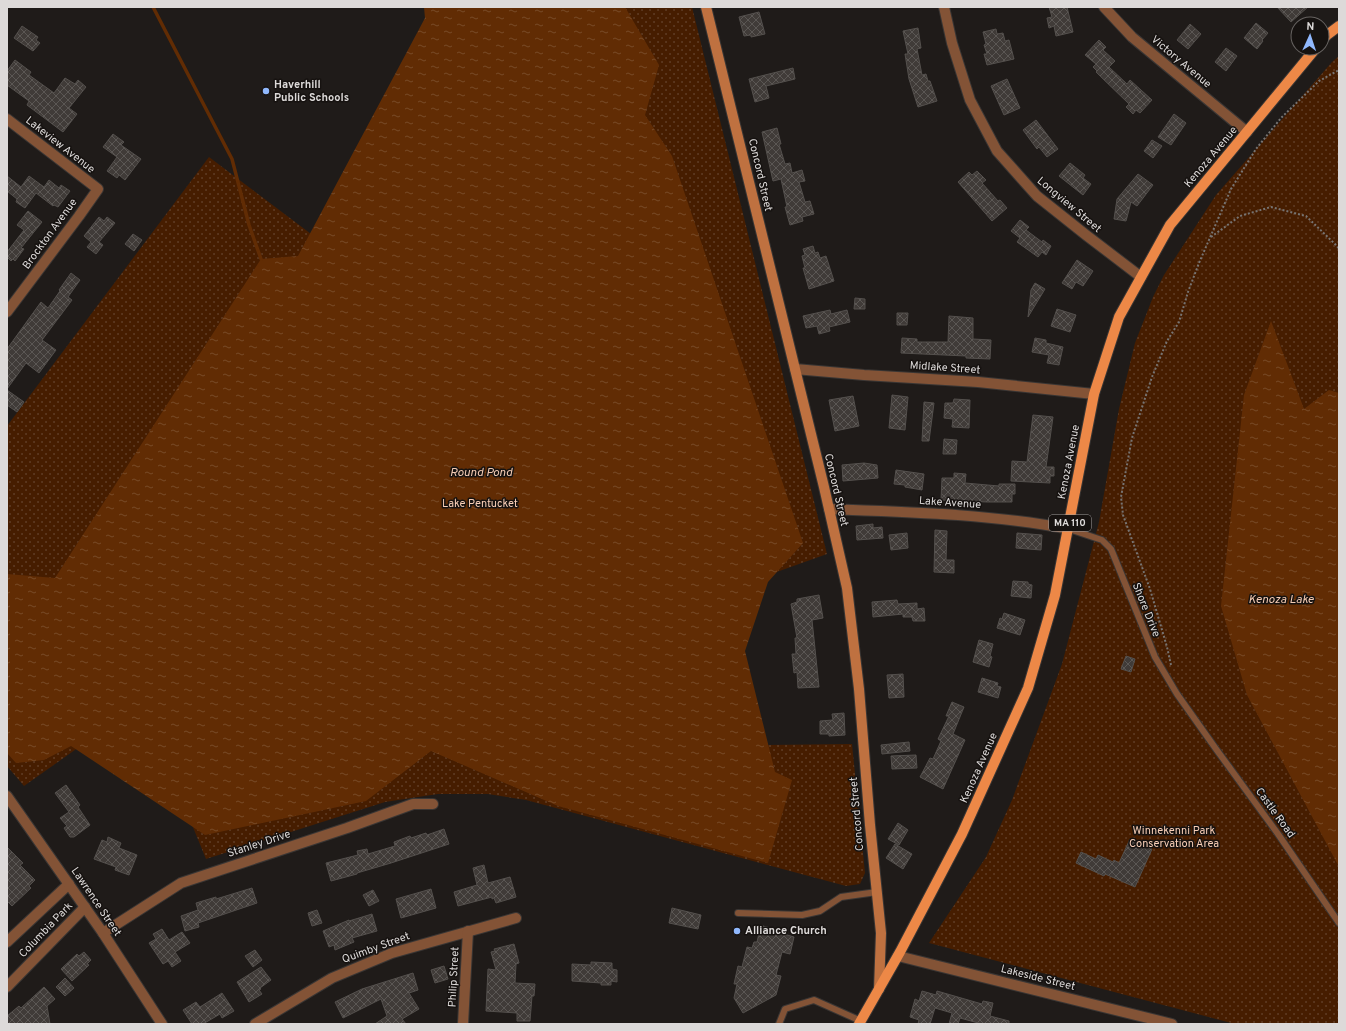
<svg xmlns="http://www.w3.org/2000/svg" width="1346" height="1031" font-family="Overpass,sans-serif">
  <defs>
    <pattern id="park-dots" width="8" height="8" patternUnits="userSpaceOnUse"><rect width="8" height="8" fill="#461d00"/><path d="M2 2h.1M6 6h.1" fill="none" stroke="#603d25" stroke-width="1.8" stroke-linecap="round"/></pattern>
    <pattern id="water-ripples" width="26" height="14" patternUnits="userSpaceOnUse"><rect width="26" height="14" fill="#612c04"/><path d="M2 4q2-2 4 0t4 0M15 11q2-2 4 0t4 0" fill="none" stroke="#774a28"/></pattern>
    <pattern id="building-cross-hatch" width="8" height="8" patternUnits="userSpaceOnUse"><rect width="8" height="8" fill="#403b38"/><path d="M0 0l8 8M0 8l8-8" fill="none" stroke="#5b5754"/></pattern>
  </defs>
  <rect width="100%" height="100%" fill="#1f1b19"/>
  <g fill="url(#park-dots)">
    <path d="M440,7H692L827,554L760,578L740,653L763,745L852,744L865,873L860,884L846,886L526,800L488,794H438L385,802L206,859L188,815L89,740L24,786L7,766V426L209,157L335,252Z"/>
    <path d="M1339,56V1024H1235L929,943L986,857L1012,800L1062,664L1099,522L1119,409L1135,343L1153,297L1164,275L1216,195L1332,62Z"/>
  </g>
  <g fill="url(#water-ripples)">
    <path d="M424,7H625L659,65L645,115L672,156L803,543L768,582L745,651L775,772L792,780L768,863L558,806L431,751L366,801L205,835L71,746L44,760L16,763L7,753V574L55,578L261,259L298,256L425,18Z"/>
    <path d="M1271,321L1304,409L1329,390L1339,393V866L1338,865L1247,695L1221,606L1244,395Z"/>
  </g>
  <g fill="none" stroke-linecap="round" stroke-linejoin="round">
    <path stroke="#612c04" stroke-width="3.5" d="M153,7L232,159L249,225L261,259"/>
  </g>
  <g fill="url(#building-cross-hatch)" stroke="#54504d">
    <path d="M1049,7H1067L1073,32L1056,36L1054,26L1049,28L1047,18L1052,17Z"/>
    <path d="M1277,7H1308L1291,22Z"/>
    <path d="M759,12L765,34L751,37V35L744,36L739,17Z"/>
    <path d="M1256,23L1268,33L1262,40L1263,41L1257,49L1244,38Z"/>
    <path d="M1190,24L1201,34L1188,49L1177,40Z"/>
    <path d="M22,26L38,37L36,40L40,43L33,51L14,38Z"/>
    <path d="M918,28L921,48L917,49L922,75L926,74L928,81H930L937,101L918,107L909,79L905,54H908L903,31Z"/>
    <path d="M996,29L997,34L1003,33L1005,41L1009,40L1014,59L987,65L984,54H987L984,45L986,44L983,32Z"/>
    <path d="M1099,40L1106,47L1103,50L1115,61L1109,67L1127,84L1130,80L1152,100L1140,113L1136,110L1133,114L1126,107L1129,104L1096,72L1097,71L1093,67L1096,64L1085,55Z"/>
    <path d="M1226,48L1237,56L1226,71L1215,62Z"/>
    <path d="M15,60L31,72L29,75L54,93L65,78L75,84L78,80L86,87L69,108L77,114L63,132L27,105L29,101L7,85V71Z"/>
    <path d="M793,68L795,79L766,86L769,98L755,102L749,79Z"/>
    <path d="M1007,79L1020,108L1004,115L991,86Z"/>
    <path d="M1174,114L1186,123L1171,145L1158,137Z"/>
    <path d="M1036,120L1058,149L1047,157L1039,147L1037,149L1023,130Z"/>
    <path d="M777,128L781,144H779L785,164L790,163L792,173L802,170L805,181L799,182L805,202L810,201L814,214L802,217L803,221L790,225L785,207H787L781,179L773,181L762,132Z"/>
    <path d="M113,134L124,142L121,145L141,159L125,180L119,175L117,178L107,171L117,157L103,147Z"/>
    <path d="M1152,140L1162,146L1153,158L1144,151Z"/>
    <path d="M1070,163L1085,175L1083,178L1091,184L1083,195L1059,176Z"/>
    <path d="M977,171L986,180L982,183L998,201L1000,200L1007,208L992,221L958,182L969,172L972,175Z"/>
    <path d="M1138,174L1153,185L1137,206L1131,202L1126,221L1114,219L1117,199Z"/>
    <path d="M7,176L21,187L29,176L44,187L49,180L59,188L61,185L70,191L58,207L54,205L53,206L36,193L25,208L16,202L17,199L7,191Z"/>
    <path d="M28,211L42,222L21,248L24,249L15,261L13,259L11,261L7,257V252L24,230L17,225Z"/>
    <path d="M99,217L104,221L107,217L115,223L99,242L103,245L96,254L87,247L91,242L84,236Z"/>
    <path d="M1020,220L1029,227L1026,230L1042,242L1043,240L1051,246L1046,255L1042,252L1038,257L1017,242L1020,238L1011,231Z"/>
    <path d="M133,234L142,240L134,251L125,244Z"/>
    <path d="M813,246L815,253L818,252L820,258L826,256L834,281L809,289L803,268H805L802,256L805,255L803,249Z"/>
    <path d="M1077,260L1093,271L1083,286L1076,282L1072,289L1062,283Z"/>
    <path d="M71,273L80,280L68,297L72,300L42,340L56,350L39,373L26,363L7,389V349L41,302L48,308L60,291L59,290Z"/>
    <path d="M1035,283L1045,289L1028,317L1031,290Z"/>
    <path d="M855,298L865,299V309H854Z"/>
    <path d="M1057,309L1076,315L1070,332L1051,326Z"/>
    <path d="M830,310L831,314L847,310L850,322L829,327L830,331L819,334L817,326L806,328L803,316Z"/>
    <path d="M897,313H908L907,325H897Z"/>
    <path d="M949,316L973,318V339L991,340L990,359L966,358V356L901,353L902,338L917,339V342H948Z"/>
    <path d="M1035,338L1046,340V343L1063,347L1059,365L1047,363L1049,355L1032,352Z"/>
    <path d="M7,390L24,402L17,412L7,405Z"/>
    <path d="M892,395L908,397L905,430L889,428Z"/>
    <path d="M853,396L859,426L835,431L829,400Z"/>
    <path d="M954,399L970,400L969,428L952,427L953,419L944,418L945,403H953Z"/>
    <path d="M924,402L934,403L929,441H922Z"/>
    <path d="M1033,415L1053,417L1046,467H1054V476H1050V483L1011,481L1012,461L1027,462Z"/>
    <path d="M944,439L957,440L956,454H943Z"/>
    <path d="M864,463L877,465L878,478L843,481L842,465Z"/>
    <path d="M896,470L924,474L922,490L905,487V485L894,484Z"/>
    <path d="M954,473L966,474L965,483L999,486V484H1015V494H1012V502H987L941,500L942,478H954Z"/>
    <path d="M873,524V528L882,527L883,538L857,540L856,526Z"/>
    <path d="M935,530L947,531L946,560H954V573L934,572Z"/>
    <path d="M907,533L908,548L891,550L889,535Z"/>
    <path d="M1017,533L1042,535L1041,550L1016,548Z"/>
    <path d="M1013,581L1028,582V584L1032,585L1031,598L1011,596Z"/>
    <path d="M819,595L823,618L812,620L819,687L798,688L797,672L794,673L792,654H796L795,638H797L791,604L797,602V599Z"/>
    <path d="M897,600L898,604L917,603V609L924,608L925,621H913L912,617H903V614L873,617L872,602Z"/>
    <path d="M1004,613L1025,620L1020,635L997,628L1000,618L1002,619Z"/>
    <path d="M979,640L993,644L990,656L992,657L989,667L973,662Z"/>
    <path d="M1126,656L1135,659L1131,672L1121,669Z"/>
    <path d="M903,674L904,697L889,698L887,675Z"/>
    <path d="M982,678L998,683L997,686L1001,687L998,698L978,692Z"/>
    <path d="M952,702L964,707L953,734L965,740L943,789L920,777L930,758L933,759L941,741L938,739L949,716H946Z"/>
    <path d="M844,713L845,735L829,736V734H820V721L833,720L832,714Z"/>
    <path d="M909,742L910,751L882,754L881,745Z"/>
    <path d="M916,755L917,768L892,769L891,756Z"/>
    <path d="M66,785L80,805L78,807L90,825L74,837H70L64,828L67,826L60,818L69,812L55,793Z"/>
    <path d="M898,823L908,830L899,845L888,839Z"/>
    <path d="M444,829L449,844L391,863L357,873V874L331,881L326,863L358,855L357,851L367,849L368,854L395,846L394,842L410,836L411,838L426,833L427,835Z"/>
    <path d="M108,837L121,843L119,848L137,855L129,875L115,870L116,867L94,859L102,840L107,842Z"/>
    <path d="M1130,839L1152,849L1135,887L1105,874L1104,876L1076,863L1081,852L1096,859L1098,855L1113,862L1114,860L1119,863Z"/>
    <path d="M895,844L912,854L903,869L886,858Z"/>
    <path d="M7,847L23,863L20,865L35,880L29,886L31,888L12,906L7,901Z"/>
    <path d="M484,865L488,883L510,877L516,897L496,903L494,898L492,899V897L458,906L454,892L477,885L473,868Z"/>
    <path d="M252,888L257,903L198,923L199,927L185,931L181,916L198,910L196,903L216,897V899Z"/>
    <path d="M431,889L436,908L401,918L396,899Z"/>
    <path d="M373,890L379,901L369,906L363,895Z"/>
    <path d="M672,908L701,915L698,929L669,923Z"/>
    <path d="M317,910L322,923L312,926L308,913Z"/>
    <path d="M372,914L377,931L352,938L354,942L335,950L334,945L329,947L323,931L349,920V921Z"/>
    <path d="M763,926L777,930V932L794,937L790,954L782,952L776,975L781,976L776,995L743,1013L734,998L737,984H734L738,966L742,967L747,947L752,948L754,942H757L760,929H762Z"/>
    <path d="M162,929L169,940L182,932L190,943L175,952L181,961L172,967L168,961L163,964L149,943L156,939L153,934Z"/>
    <path d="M514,944L519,963L516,964L515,983L535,984L534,996H532L530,1021H517V1013L486,1011L488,969L496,970L491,952L495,951L494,949Z"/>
    <path d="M255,950L262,960L253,967L245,956Z"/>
    <path d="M84,952L91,960L87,964L89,965L72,981L61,969L77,954L79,956Z"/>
    <path d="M591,962L612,963V969L617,970V982L611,981V985H601V983L572,981V964L591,965Z"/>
    <path d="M444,966L448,979L435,983L431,970Z"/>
    <path d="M261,967L271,980L260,988L261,989L259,990L262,994L249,1002L237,982Z"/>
    <path d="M413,973L418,990L409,993L419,1009L402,1019L406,1024H375L387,1016L381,999L343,1018L335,1002L362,989Z"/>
    <path d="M65,978L74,988L65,996L56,987Z"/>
    <path d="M44,987L55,999L47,1006L50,1024H7V1016L19,1006L21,1008Z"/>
    <path d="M922,991L936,995L937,991L982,1004L983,1001L993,1003L990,1016L1009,1021V1024H982L960,1018L958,1024H949L952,1013L935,1008L930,1024H918L919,1020L910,1017L915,999L919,1001Z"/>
    <path d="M222,993L234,1011L222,1018L220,1014L203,1024H192L183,1010L196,1002L200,1007Z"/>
  </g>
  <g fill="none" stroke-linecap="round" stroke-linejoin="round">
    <g stroke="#3a3634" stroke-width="8">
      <g id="service">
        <path d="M1069,529L1102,540L1111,549L1155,657L1177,694L1216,749L1278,834L1339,923"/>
        <path d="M738,913L802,915L820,911L841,897L877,892"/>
        <path d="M779,1024L785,1009L814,1000L861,1021"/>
      </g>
    </g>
    <g stroke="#3a3634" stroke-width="12">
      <g id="minor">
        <path d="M944,7L952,43L970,100L997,151L1037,196L1086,235L1141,277"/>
        <path d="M1104,7L1132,37L1247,132"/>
        <path d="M7,119L98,189L79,216L7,312"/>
        <path d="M795,369L864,375L978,382L1094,394"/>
        <path d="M829,509C909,512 990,514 1069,529"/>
        <path d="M103,933L181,883L347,828L413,804H433"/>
        <path d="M7,942L69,884"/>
        <path d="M898,956L1172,1024"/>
        <path d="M7,987L85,907"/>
        <path d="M255,1024L332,978L392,953L516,918"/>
        <path d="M463,1024L468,931"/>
      </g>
    </g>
    <g stroke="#3a3634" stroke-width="12">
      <path id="tertiary" d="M7,796L103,933L162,1024"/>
    </g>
    <g stroke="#3a3634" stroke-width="12">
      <path id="secondary" d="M706,7L824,487L847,588L859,689L870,825L881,933L879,989"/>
    </g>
    <g stroke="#3a3634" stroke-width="12">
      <g id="primary">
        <path d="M1322,40L1327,35L1339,26"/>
        <path d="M859,1024L900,952L962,834L1028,688L1055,595L1094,394L1119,317L1170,225L1316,48"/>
      </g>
    </g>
    <g stroke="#777472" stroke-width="2" stroke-dasharray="2 2" stroke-linecap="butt">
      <path d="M1211,237L1240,216L1271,207L1306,216L1337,246L1339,249"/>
      <path d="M1171,665L1167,647L1150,589L1123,515L1121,497L1132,438L1152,377L1167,341L1179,322L1188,292L1199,263L1231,189L1256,149L1281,118L1319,81L1339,70"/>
    </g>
    <use href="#service" stroke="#835336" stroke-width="6"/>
    <use href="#minor" stroke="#835336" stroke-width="10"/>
    <use href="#tertiary" stroke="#835336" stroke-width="10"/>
    <use href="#secondary" stroke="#bf7140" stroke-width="10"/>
    <use href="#primary" stroke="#ed8847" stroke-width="10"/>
  </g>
  <g fill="#90b8fd" stroke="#161210" stroke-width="1.5">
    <circle cx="266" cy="91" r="4"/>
    <circle cx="737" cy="931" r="4"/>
  </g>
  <g text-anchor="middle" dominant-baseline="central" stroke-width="3" stroke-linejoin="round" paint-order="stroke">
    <rect fill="#161210" stroke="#a19e9d" stroke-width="1" x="1049" y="515" width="42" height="16" rx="3"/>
    <g font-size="10" font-weight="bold" fill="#dddad9">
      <text x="1070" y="523">MA 110</text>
    </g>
    <g font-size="11" fill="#dddad9" stroke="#161210">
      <text transform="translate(1181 62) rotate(40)">Victory Avenue</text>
      <text transform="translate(60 145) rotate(38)">Lakeview Avenue</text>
      <text transform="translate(1211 157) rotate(-50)">Kenoza Avenue</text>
      <text transform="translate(760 175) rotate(77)">Concord Street</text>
      <text transform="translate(1069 205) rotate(40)">Longview Street</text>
      <text transform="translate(50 234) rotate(-54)">Brockton Avenue</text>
      <text transform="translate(945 368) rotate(4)">Midlake Street</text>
      <text transform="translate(1069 462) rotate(-79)">Kenoza Avenue</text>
      <text transform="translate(836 490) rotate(77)">Concord Street</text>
      <text transform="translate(950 503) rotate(4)">Lake Avenue</text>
      <text transform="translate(1146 610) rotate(68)">Shore Drive</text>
      <text transform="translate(979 768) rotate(-66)">Kenoza Avenue</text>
      <text transform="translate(1275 813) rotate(54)">Castle Road</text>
      <text transform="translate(857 814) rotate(-95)">Concord Street</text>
      <text transform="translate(259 844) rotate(-18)">Stanley Drive</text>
      <text transform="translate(96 902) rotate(56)">Lawrence Street</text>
      <text transform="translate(46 930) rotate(-46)">Columbia Park</text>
      <text transform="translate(376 948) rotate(-20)">Quimby Street</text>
      <text transform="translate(454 977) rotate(-87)">Philip Street</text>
      <text transform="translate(1038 978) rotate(14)">Lakeside Street</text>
    </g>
    <g font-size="11" font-weight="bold" fill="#dddad9" stroke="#161210" text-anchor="start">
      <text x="274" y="85">Haverhill<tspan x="274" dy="13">Public Schools</tspan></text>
      <text x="745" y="931">Alliance Church</text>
    </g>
    <g font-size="11" fill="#f9cfb7" stroke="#161210">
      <text x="480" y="504">Lake Pentucket</text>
      <text x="1174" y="831">Winnekenni Park<tspan x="1174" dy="13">Conservation Area</tspan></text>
    </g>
    <g font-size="12" font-style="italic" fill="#f4cbb3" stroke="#161210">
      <text x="481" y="473">Round Pond</text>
      <text x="1281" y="600">Kenoza Lake</text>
    </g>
  </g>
  <rect width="1346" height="1031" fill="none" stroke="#dddad9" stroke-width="16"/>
  <g transform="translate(1310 36) rotate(3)"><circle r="19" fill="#161210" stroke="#666260"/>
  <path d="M0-3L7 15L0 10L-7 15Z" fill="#90b8fd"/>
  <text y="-6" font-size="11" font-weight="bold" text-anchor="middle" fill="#dddad9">N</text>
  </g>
</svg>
